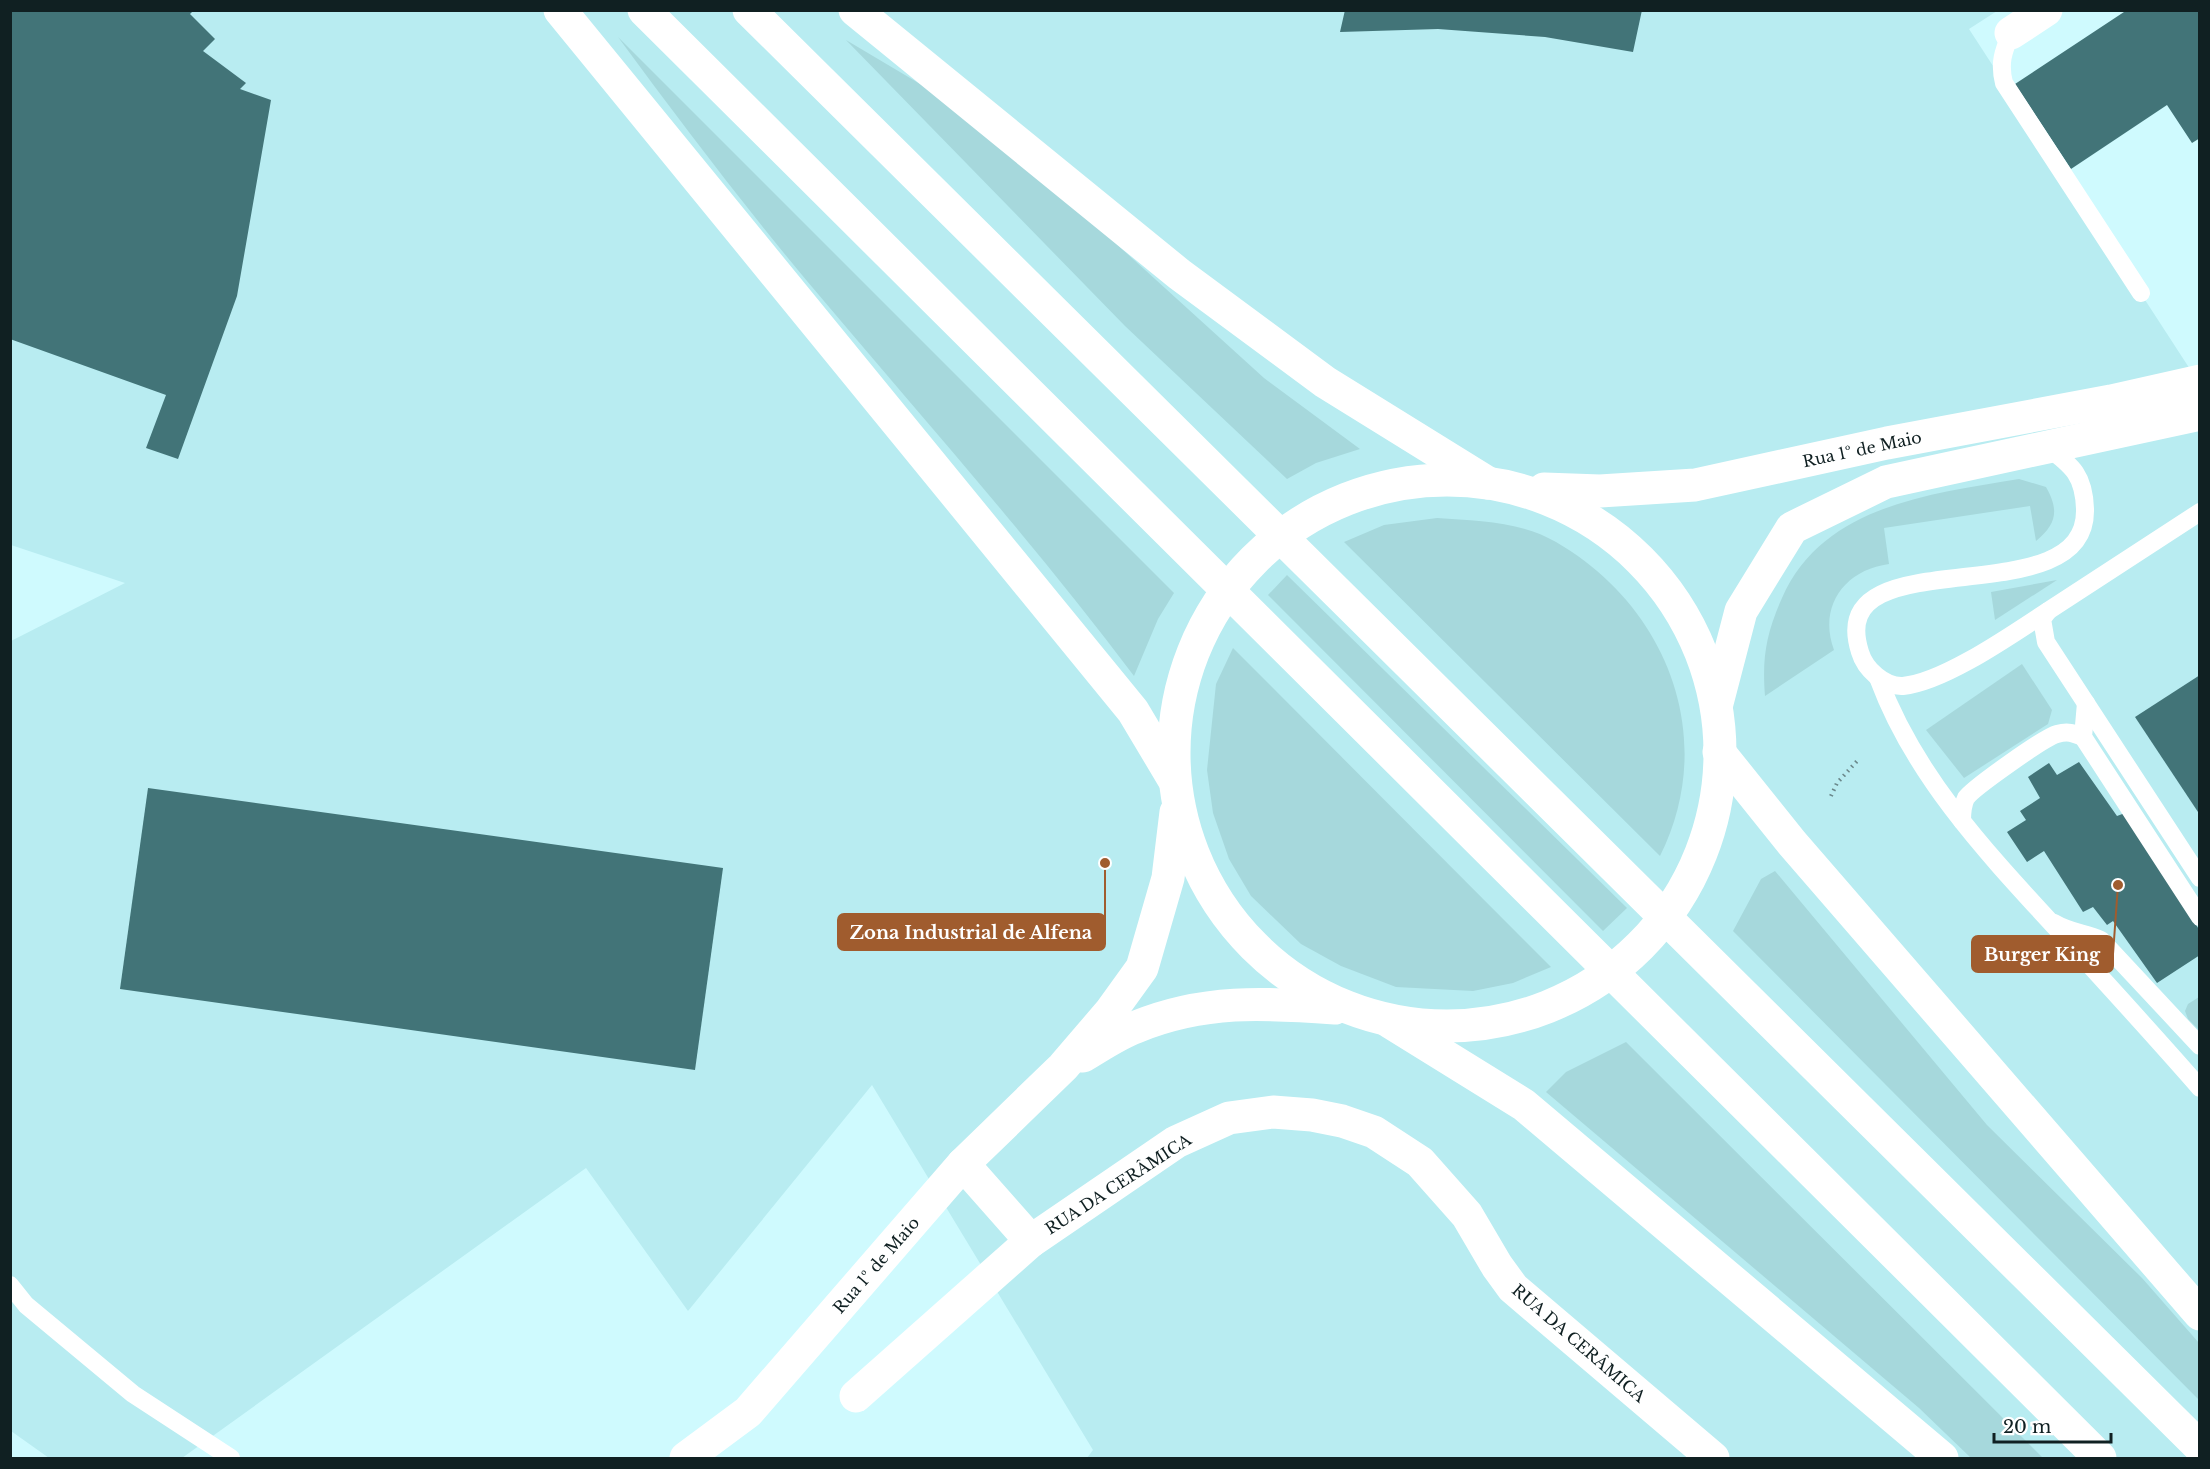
<svg xmlns="http://www.w3.org/2000/svg" width="2210" height="1469" font-family="'Libre Baskerville',serif">
  <rect width="100%" height="100%" fill="#cffafe"/>
  <path fill="#b8ecf1" d="M11,11H1997L1969,29L2199,383V1458H1087L1093,1450L872,1085L688,1311L586,1168L182,1458H49L11,1431V641L125,583L11,545Z"/>
  <g fill="#a6d8dc">
    <path d="M618,37L1174,593L1158,619L1134,676C1031,539 917,412 807,281C741,202 679,120 618,37Z"/>
    <path d="M846,40L937,94L1057,190L1264,378L1360,449L1316,463L1287,479L1125,326Z"/>
    <path d="M2019,479L2046,487C2059,510 2057,524 2036,541L2030,506L1884,528L1889,564C1844,570 1818,607 1834,650L1765,696C1762,658 1766,634 1782,598C1823,505 1930,494 2019,479Z"/>
    <path d="M1437,518C1477,521 1520,521 1556,542C1667,606 1719,738 1660,856L1344,542L1384,525Z"/>
    <path d="M1287,575L1627,908L1603,931L1268,595Z"/>
    <path d="M2057,580L1995,620L1991,592Z"/>
    <path d="M1233,648L1551,967L1513,983L1473,991L1396,987L1341,966L1301,944L1251,896L1229,859L1213,813L1207,770L1216,684Z"/>
    <path d="M2022,664L2052,710L2048,724L1964,778L1926,730Z"/>
    <path d="M1775,871L1987,1125L2142,1278L2199,1343V1400L1733,931L1761,879Z"/>
    <path d="M2199,997V1030L2188,1019L2185,1011L2188,1004Z"/>
    <path d="M1626,1042L2043,1458H1971L1919,1408L1546,1092L1566,1072Z"/>
  </g>
  <g fill="#427478">
    <path d="M10,10H194L190,14L215,39L203,51L246,83L240,89L271,100L237,296L178,459L146,448L166,395L10,339Z"/>
    <path d="M1345,10H1642L1633,52L1545,37L1438,29L1340,32Z"/>
    <path d="M2127,10H2200V138L2192,143L2167,105L2071,169L2015,84Z"/>
    <path d="M2200,675V815L2135,717Z"/>
    <path d="M2079,762L2117,816L2125,813L2200,931V955L2157,983L2113,921L2107,925L2093,907L2083,912L2044,851L2027,862L2007,832L2026,820L2020,811L2040,798L2028,777L2049,763L2057,775Z"/>
    <path d="M148,788L723,868L695,1070L120,989Z"/>
  </g>
  <g fill="none" stroke-linecap="round" stroke-linejoin="round">
    <path stroke="#6a878a" stroke-width="4" stroke-dasharray="1.5 4.5" stroke-linecap="butt" d="M1831,796L1837,783L1858,760"/>
    <g stroke="#fff" stroke-width="18">
      <path d="M2011,33C2003,52 1999,63 2004,83L2141,293"/>
      <path d="M2047,447C2073,466 2084,476 2085,509C2088,620 1822,533 1860,652C1865,669 1884,687 1903,686C1945,682 2014,633 2051,609C2100,577 2150,545 2200,512"/>
      <path d="M2048,611L2042,619L2046,642L2200,878"/>
      <path d="M1879,680C1915,777 1988,854 2056,928C2104,981 2153,1034 2200,1088"/>
      <path d="M2086,703L2083,737L2200,917"/>
      <path d="M1962,821C1962,813 1962,806 1966,798C1973,788 2045,737 2057,734C2068,731 2073,733 2083,737"/>
      <path d="M2054,923C2069,932 2084,933 2101,940L2200,1046"/>
      <path d="M10,1285L26,1305L133,1394L231,1458"/>
    </g>
    <g stroke="#fff" stroke-width="33">
      <path d="M2011,33L2046,10"/>
      <path d="M963,1164L1031,1241L1176,1142L1229,1118L1273,1112L1312,1115L1342,1121L1374,1132L1420,1162L1467,1215L1497,1266L1513,1288L1713,1458"/>
      <path d="M856,1396L1031,1241"/>
    </g>
    <g stroke="#fff" stroke-width="33">
      <circle cx="1447" cy="753" r="273"/>
      <path d="M1544,489L1600,491L1695,485L1887,443L2111,401L2200,381"/>
      <path d="M1717,703L1741,611L1792,528L1886,482L2200,414"/>
      <path d="M1083,1056C1100,1046 1117,1034 1136,1027C1204,999 1264,1003 1335,1008"/>
      <path d="M686,1458L748,1412L963,1164L1063,1067L1111,1011L1142,968L1168,878L1176,812"/>
    </g>
    <g stroke="#fff" stroke-width="33">
      <path d="M560,10L1133,711L1173,778"/>
      <path d="M644,10L2100,1458"/>
      <path d="M749,10L2200,1447"/>
      <path d="M855,10L1179,274L1325,382L1488,483"/>
      <path d="M1719,752L1792,843L2200,1314"/>
      <path d="M1390,1022L1524,1105L1942,1458"/>
    </g>
  </g>
  <g text-anchor="middle" dominant-baseline="central" stroke-width="4.5" stroke-linejoin="round" paint-order="stroke">
    <g font-size="16" fill="#102022" stroke="#fff">
      <text transform="translate(1862 449) rotate(-12)">Rua 1º de Maio</text>
      <text transform="translate(1118 1184) rotate(-33)">RUA DA CERÂMICA</text>
      <text transform="translate(876 1265) rotate(-49)">Rua 1º de Maio</text>
      <text transform="translate(1579 1343) rotate(41)">RUA DA CERÂMICA</text>
    </g>
  </g>
  <path fill="none" stroke="#a05c2e" stroke-width="2" d="M1105 863L1105 932M2118 885L2113 954"/>
  <g fill="#a05c2e" stroke="#fff" stroke-width="2">
    <circle cx="1105" cy="863" r="6"/>
    <circle cx="2118" cy="885" r="6"/>
  </g>
  <g fill="#a05c2e" stroke="#a05c2e" stroke-width="2">
    <rect x="838" y="914" width="267" height="36" rx="6"/>
    <rect x="1972" y="936" width="141" height="36" rx="6"/>
  </g>
  <g font-size="18" text-anchor="middle" font-weight="bold" fill="#fff">
    <text x="971" y="939">Zona Industrial de Alfena</text>
    <text x="2042" y="961">Burger King</text>
  </g>
  <rect width="2210" height="1469" fill="none" stroke="#102022" stroke-width="24"/>
  <path d="M1994 1433v9h117v-9" fill="none" stroke="#102022" stroke-width="3"/>
  <text x="2003" y="1433" font-size="18" fill="#102022" stroke="#ffffff" stroke-width="4.5" paint-order="stroke">20 m</text>
</svg>
